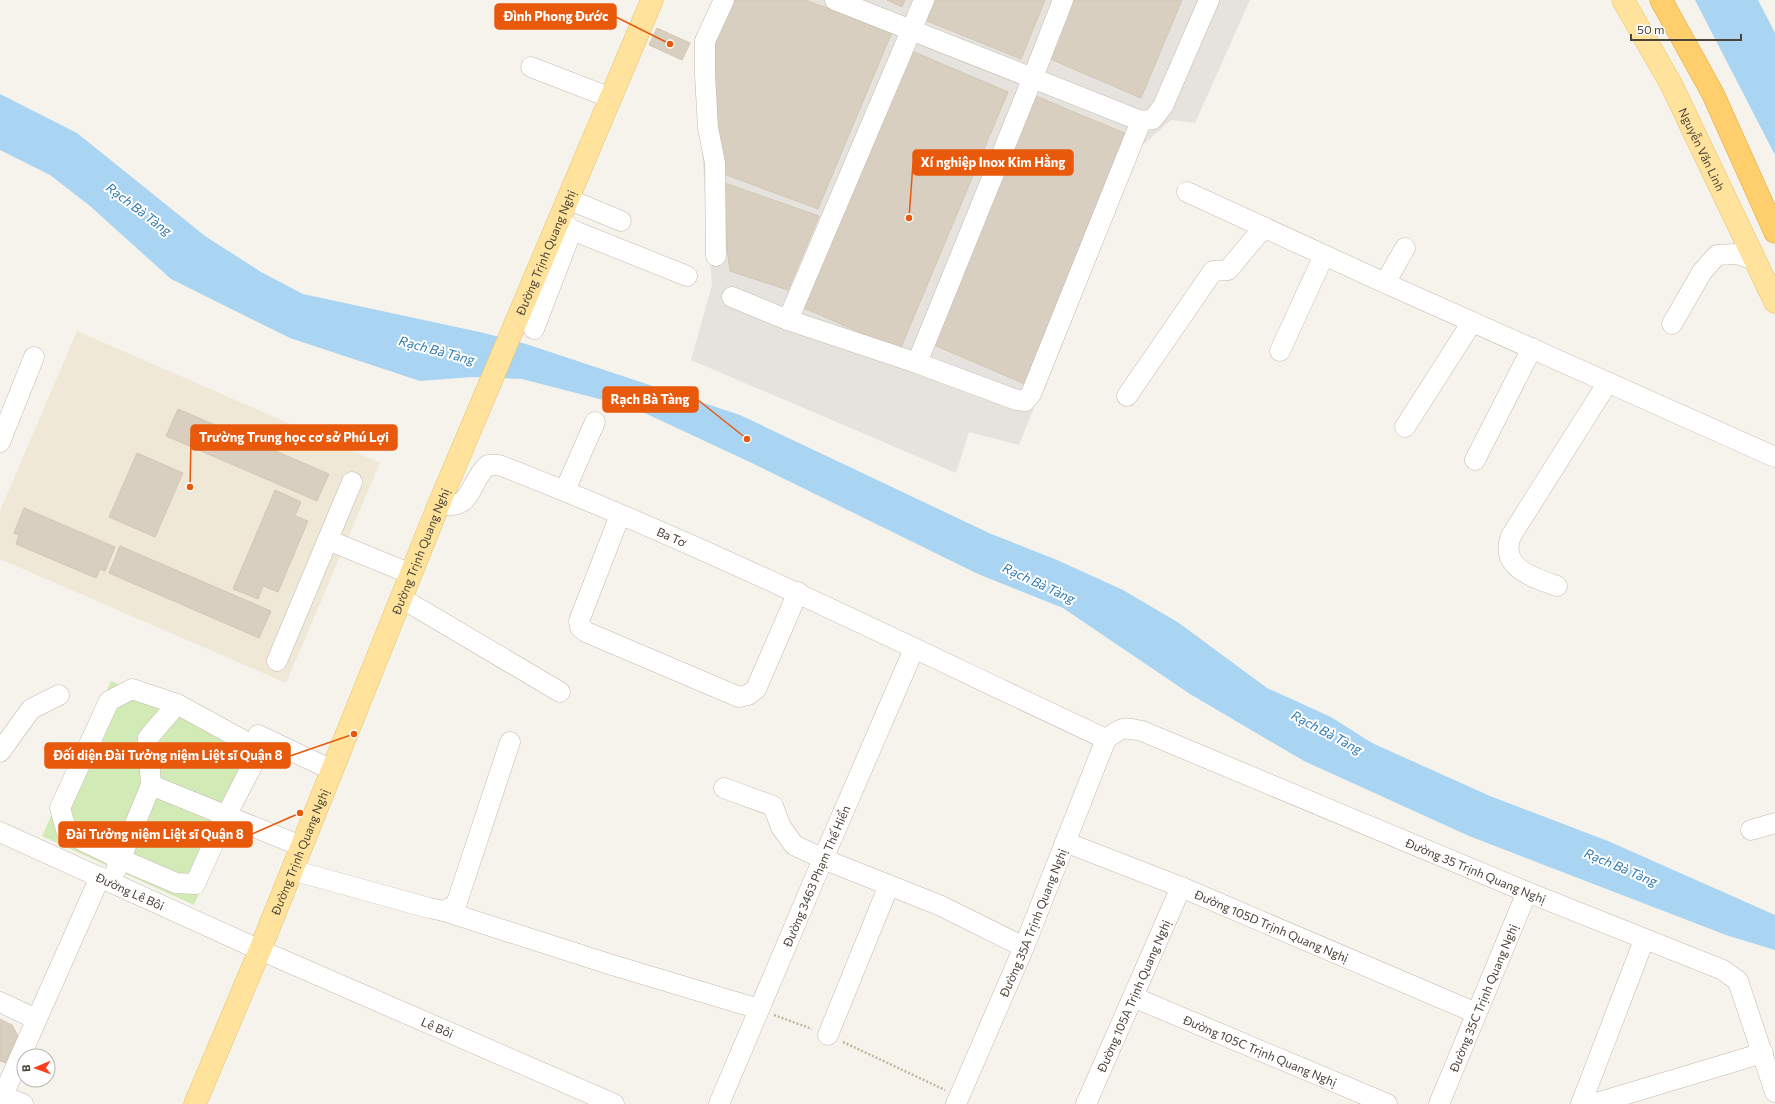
<svg xmlns="http://www.w3.org/2000/svg" width="1775" height="1104" font-family="Commissioner,sans-serif">
  <rect width="100%" height="100%" fill="#f6f3ec"/>
  <path fill="#e6e2dd" d="M717,0H1250L1195,123L1171,120L1137,150L1019,445L969,432L956,473L691,360L712,285L697,84Z"/>
  <path fill="#efe8d6" d="M77,331L380,463L286,683L0,559V511Z"/>
  <path fill="#d2eab5" d="M111,681L263,750L194,905L42,836Z"/>
  <g fill="#a9d4f2">
    <path d="M1695,0H1758L1775,33V155Z"/>
    <path d="M0,94L77,133L205,236L261,272L303,294L484,333L526,344L740,415L989,533L1057,560L1123,590L1179,623L1267,688L1331,717L1372,743L1490,796L1608,841L1775,915V950L1726,935L1469,836L1304,761L1190,694L1063,608L978,574L754,464L634,408L522,379L472,377L420,381L290,338L171,279L90,206L50,175L0,150Z"/>
  </g>
  <g fill="#d8cfc1" stroke="#d3c7b4">
    <path d="M729,0H805L892,32L818,209L724,174L707,47Z"/>
    <path d="M887,0H905L902,7Z"/>
    <path d="M936,0H1045L1021,59L927,21Z"/>
    <path d="M1072,0H1182L1141,98L1048,58Z"/>
    <path d="M657,28L690,43L682,60L649,45Z"/>
    <path d="M912,51L1008,92L900,350L804,308Z"/>
    <path d="M1031,94L1129,135L1025,384L927,342Z"/>
    <path d="M719,181L819,216L788,290L730,271Z"/>
    <path d="M178,409L329,474L317,501L166,436Z"/>
    <path d="M137,453L183,473L155,537L109,517Z"/>
    <path d="M275,490L301,502L295,516L308,521L278,592L263,586L258,599L233,589Z"/>
    <path d="M24,508L115,547L105,571L100,569L96,578L16,544L19,535L14,533Z"/>
    <path d="M120,546L271,611L259,638L109,573Z"/>
    <path d="M0,1019L12,1025L18,1036L6,1063L0,1061Z"/>
  </g>
  <g fill="none" stroke-linecap="round" stroke-linejoin="round">
    <g stroke="#c2bbae" stroke-width="21">
      <g id="minor">
        <path d="M835,0L1141,121L1153,119L1163,106L1209,0"/>
        <path d="M531,67L611,98"/>
        <path d="M1187,192L1385,283L1775,457"/>
        <path d="M568,199L621,221"/>
        <path d="M559,219L572,230L687,276"/>
        <path d="M716,256L715,163L708,128L705,75V41L724,0"/>
        <path d="M1385,283L1405,248"/>
        <path d="M732,297L788,320L917,363L1017,400L1025,401L1031,394L1141,121"/>
        <path d="M788,320L924,0"/>
        <path d="M1672,324L1702,272L1717,255L1737,254L1755,260"/>
        <path d="M534,329L572,230"/>
        <path d="M1280,351L1324,255"/>
        <path d="M917,363L1033,77L1063,0"/>
        <path d="M1127,396L1213,271L1228,270L1264,227"/>
        <path d="M1405,427L1472,322"/>
        <path d="M0,442L34,357"/>
        <path d="M1475,460L1532,348"/>
        <path d="M565,490L595,422"/>
        <path id="s1" d="M439,504C475,511 467,483 488,465H499C706,545 905,645 1106,739"/>
        <path d="M620,515L579,621L580,627L586,632L739,697L748,695L756,689L798,592"/>
        <path d="M328,540L411,574"/>
        <path d="M1557,586C1534,578 1499,568 1511,536L1608,382"/>
        <path d="M401,598L560,692"/>
        <path d="M277,661L352,482"/>
        <path d="M132,689L177,704L250,744L255,760L226,816L195,884L176,883L120,859L67,833L60,808L109,701Z"/>
        <path d="M258,735L332,770"/>
        <path id="s2" d="M1106,739C1122,727 1123,727 1142,731L1527,892L1723,970L1738,981L1775,1092"/>
        <path d="M0,752L31,709L59,695"/>
        <path d="M151,785L148,738L177,704"/>
        <path d="M724,788L773,806L781,827L794,845L823,859L939,905L1024,947"/>
        <path d="M1751,830L1775,823"/>
        <path id="s3" d="M0,832L260,950L614,1104"/>
        <path id="s4" d="M1065,842L1181,887L1476,1013"/>
        <path d="M116,870L151,785L301,846"/>
        <path d="M292,870L429,908L444,911L456,905L510,742"/>
        <path d="M444,911L609,964L759,1009"/>
        <path id="s5" d="M1133,997L1387,1104"/>
        <path d="M0,1002L36,1019"/>
        <path d="M828,1035L889,885"/>
        <path d="M3,1096L23,1104"/>
        <path d="M0,1102L100,877"/>
        <path id="s6" d="M719,1104L823,859L914,649"/>
        <path id="s7" d="M956,1104L1024,947L1106,739"/>
        <path id="s8" d="M1086,1104L1181,887"/>
        <path id="s9" d="M1439,1104L1527,892"/>
        <path d="M1581,1104L1644,940"/>
        <path d="M1593,1104L1763,1053"/>
      </g>
    </g>
    <g stroke="#e6c16a" stroke-width="23">
      <g id="major">
        <path id="s10" d="M1623,0L1671,84L1775,302"/>
        <path id="s11" d="M195,1104L260,950L439,504L652,0"/>
      </g>
    </g>
    <g stroke="#e0a43c" stroke-width="23">
      <path id="highway" d="M1661,0L1713,94L1775,232"/>
    </g>
    <g stroke="#c4b79f" stroke-width="2.5" stroke-dasharray="2 2" stroke-linecap="butt">
      <path d="M774,1015L812,1029"/>
      <path d="M843,1042L945,1090"/>
    </g>
    <use href="#minor" stroke="#fff" stroke-width="20"/>
    <use href="#major" stroke="#ffe39c" stroke-width="22"/>
    <use href="#highway" stroke="#ffcf6e" stroke-width="22"/>
  </g>
  <g text-anchor="middle" dominant-baseline="central" stroke-width="4" stroke-linejoin="round" paint-order="stroke">
    <g font-size="12" fill="#4b4439" stroke="#fff">
      <text stroke="none"><textPath href="#s10" startOffset="169">Nguyễn Văn Linh</textPath></text>
      <text stroke="none"><textPath href="#s11" startOffset="921">Đường Trịnh Quang Nghị</textPath></text>
      <text stroke="none"><textPath href="#s1" startOffset="267">Ba Tơ</textPath></text>
      <text stroke="none"><textPath href="#s11" startOffset="597">Đường Trịnh Quang Nghị</textPath></text>
      <text stroke="none"><textPath href="#s11" startOffset="273">Đường Trịnh Quang Nghị</textPath></text>
      <text stroke="none"><textPath href="#s2" startOffset="401">Đường 35 Trịnh Quang Nghị</textPath></text>
      <text stroke="none"><textPath href="#s6" startOffset="248">Đường 3463 Phạm Thế Hiển</textPath></text>
      <text stroke="none"><textPath href="#s3" startOffset="143">Đường Lê Bôi</textPath></text>
      <text stroke="none"><textPath href="#s7" startOffset="197">Đường 35A Trịnh Quang Nghị</textPath></text>
      <text stroke="none"><textPath href="#s4" startOffset="223">Đường 105D Trịnh Quang Nghị</textPath></text>
      <text stroke="none"><textPath href="#s8" startOffset="118">Đường 105A Trịnh Quang Nghị</textPath></text>
      <text stroke="none"><textPath href="#s9" startOffset="115">Đường 35C Trịnh Quang Nghị</textPath></text>
      <text stroke="none"><textPath href="#s3" startOffset="479">Lê Bôi</textPath></text>
      <text stroke="none"><textPath href="#s5" startOffset="138">Đường 105C Trịnh Quang Nghị</textPath></text>
    </g>
    <g font-size="13" font-style="italic" fill="#2e7ab2" stroke="#fff">
      <text transform="translate(139 209) rotate(37)">Rạch Bà Tàng</text>
      <text transform="translate(437 350) rotate(15)">Rạch Bà Tàng</text>
      <text transform="translate(1039 583) rotate(25)">Rạch Bà Tàng</text>
      <text transform="translate(1327 732) rotate(28)">Rạch Bà Tàng</text>
      <text transform="translate(1621 867) rotate(23)">Rạch Bà Tàng</text>
    </g>
  </g>
  <path fill="none" stroke="#e8590c" stroke-width="1.5" d="M670 44L616 17M909 218L913 163M747 439L698 400M190 487L191 438M354 734L290 756M300 813L252 834"/>
  <g fill="#e8590c" stroke="#fff" stroke-width="1.5">
    <circle cx="670" cy="44" r="4"/>
    <circle cx="909" cy="218" r="4"/>
    <circle cx="747" cy="439" r="4"/>
    <circle cx="190" cy="487" r="4"/>
    <circle cx="354" cy="734" r="4"/>
    <circle cx="300" cy="813" r="4"/>
  </g>
  <g fill="#e8590c" stroke="#e8590c" stroke-width="1.5">
    <rect x="495" y="4" width="121" height="25" rx="4"/>
    <rect x="913" y="150" width="160" height="25" rx="4"/>
    <rect x="603" y="387" width="95" height="25" rx="4"/>
    <rect x="191" y="425" width="206" height="25" rx="4"/>
    <rect x="45" y="743" width="245" height="25" rx="4"/>
    <rect x="59" y="822" width="193" height="25" rx="4"/>
  </g>
  <g font-size="13" text-anchor="middle" font-weight="bold" fill="#fff">
    <text x="556" y="21">Đình Phong Đước</text>
    <text x="993" y="167">Xí nghiệp Inox Kim Hằng</text>
    <text x="650" y="404">Rạch Bà Tàng</text>
    <text x="294" y="442">Trường Trung học cơ sở Phú Lợi</text>
    <text x="168" y="760">Đối diện Đài Tưởng niệm Liệt sĩ Quận 8</text>
    <text x="155" y="839">Đài Tưởng niệm Liệt sĩ Quận 8</text>
  </g>
  <g transform="translate(36 1068) rotate(268)"><circle r="19" fill="#ffffff" stroke="#b7b4b0"/>
  <path d="M0-3L7 15L0 10L-7 15Z" fill="#fc3f1d"/>
  <text y="-6" font-size="11" font-weight="bold" text-anchor="middle" fill="#4b4439">B</text>
  </g>
  <path d="M1631 34v6h110v-6" fill="none" stroke="#4b4439" stroke-width="2"/>
  <text x="1637" y="34" font-size="12" fill="#4b4439" stroke="#ffffff" stroke-width="3" paint-order="stroke">50 m</text>
</svg>
